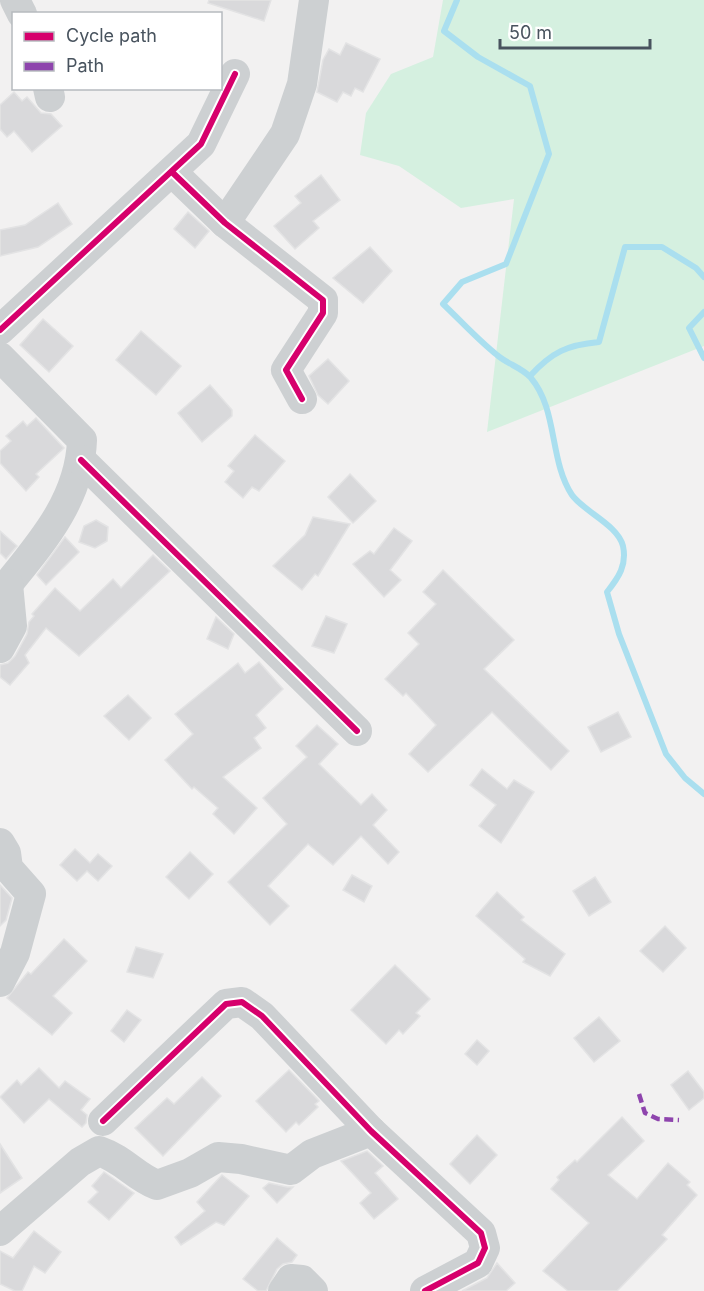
<svg xmlns="http://www.w3.org/2000/svg" width="704" height="1291" font-family="Inter,sans-serif">
  <rect width="100%" height="100%" fill="#f2f1f1"/>
  <path fill="#d5f0e0" d="M443,0H704V346L487,432L514,199L461,208L399,166L360,155L366,113L391,74L433,57Z"/>
  <g fill="none" stroke-linecap="round" stroke-linejoin="round">
    <g stroke="#aadfef" stroke-width="6">
      <path d="M457,0L444,31L478,57L530,86L549,154L506,264L462,282L443,304C461,321 478,340 497,355C507,364 523,368 531,378C558,410 549,460 572,495C583,511 618,525 623,546C627,565 619,577 607,592L619,634L666,754L685,778L704,794"/>
      <path d="M704,312L689,328L704,358"/>
      <path d="M530,376C552,352 567,345 599,342L625,247H662L696,268L704,277"/>
    </g>
  </g>
  <g fill="#d9d9db" stroke="#e3e3e4" stroke-width="1.5">
    <path d="M209,0H271L264,21L208,3Z"/>
    <path d="M346,43L380,59L363,92L355,88L351,96L343,92L337,102L317,92L323,60L329,49L340,55Z"/>
    <path d="M14,92L22,101L27,97L41,113L51,114L62,126L32,152L14,131L7,137L0,129V105Z"/>
    <path d="M321,175L340,200L313,221L319,228L295,249L274,226L301,203L295,196Z"/>
    <path d="M58,203L72,224L38,247L0,256V230L25,225Z"/>
    <path d="M188,212L209,231L195,248L174,229Z"/>
    <path d="M370,247L392,271L363,303L333,278Z"/>
    <path d="M43,319L73,346L49,372L20,345Z"/>
    <path d="M141,331L181,366L156,395L116,360Z"/>
    <path d="M328,359L349,381L328,404L318,395L309,376Z"/>
    <path d="M210,385L232,410V416L202,442L178,413Z"/>
    <path d="M36,418L64,448L36,474L39,477L26,491L0,463V451L11,441L6,436L23,421L27,426Z"/>
    <path d="M255,435L285,461L259,491L252,487L243,498L225,482L234,471L228,466Z"/>
    <path d="M350,474L376,501L353,523L328,497Z"/>
    <path d="M313,517L350,524L318,576L315,574L302,590L273,566L305,535Z"/>
    <path d="M96,520L108,527L107,541L95,548L79,542L84,526Z"/>
    <path d="M394,528L412,541L390,570L401,580L384,597L353,564L370,551L374,554Z"/>
    <path d="M0,531L17,546L6,559L0,553Z"/>
    <path d="M65,537L79,552L46,585L37,575Z"/>
    <path d="M153,555L170,571L79,656L46,628L25,655L29,663L10,685L0,677V665L8,663L15,656L27,634L29,622L34,616L32,614L55,588L80,611L113,579L121,588Z"/>
    <path d="M443,570L514,640L484,669L569,751L551,770L492,712L428,772L409,754L436,725L406,693L403,696L385,679L419,644L408,633L436,604L423,592Z"/>
    <path d="M326,616L347,624L334,653L312,646Z"/>
    <path d="M216,617L234,634L228,649L207,639Z"/>
    <path d="M259,662L283,689L256,715L266,728L254,738L261,748L223,777L257,808L234,834L213,814L218,808L194,787L192,789L165,760L193,734L175,714L238,663L245,673Z"/>
    <path d="M128,695L151,718L129,740L104,716Z"/>
    <path d="M618,712L631,737L601,752L588,727Z"/>
    <path d="M317,725L338,744L319,764L361,805L372,794L387,810L373,825L399,852L388,864L361,836L333,865L308,844L268,886L289,906L270,925L228,882L287,824L263,798L307,757L296,746Z"/>
    <path d="M482,769L507,789L514,780L534,792L501,843L479,826L496,805L470,785Z"/>
    <path d="M75,849L90,863L98,854L112,866L98,881L87,871L77,881L60,865Z"/>
    <path d="M190,852L213,874L189,899L166,877Z"/>
    <path d="M352,875L372,886L364,902L343,890Z"/>
    <path d="M595,877L611,902L589,916L573,891Z"/>
    <path d="M0,885L12,898L6,920L0,926Z"/>
    <path d="M497,892L524,917L521,920L565,954L550,976L523,962L525,959L476,916Z"/>
    <path d="M665,926L686,948L663,972L640,951Z"/>
    <path d="M64,939L87,961L53,996L72,1013L52,1035L7,998L28,972L31,974Z"/>
    <path d="M136,947L163,954L153,978L127,972Z"/>
    <path d="M395,965L430,999L416,1013L420,1016L403,1034L399,1030L386,1044L351,1010Z"/>
    <path d="M127,1010L141,1020L124,1042L111,1031Z"/>
    <path d="M599,1017L620,1041L594,1062L574,1038Z"/>
    <path d="M477,1040L489,1051L477,1065L465,1054Z"/>
    <path d="M39,1068L59,1088L65,1081L90,1099L81,1110L87,1115L86,1123L82,1127L49,1099L24,1123L0,1097L17,1080L21,1085Z"/>
    <path d="M289,1070L319,1101L315,1104L318,1107L299,1125L296,1122L286,1132L256,1101Z"/>
    <path d="M688,1071L704,1092V1098L689,1110L671,1085Z"/>
    <path d="M202,1077L221,1096L163,1156L135,1128L167,1098L174,1104Z"/>
    <path d="M622,1117L644,1141L608,1175L637,1199L668,1163L690,1182L687,1185L697,1195L662,1235L667,1239L617,1291H568L543,1271L589,1223L551,1189L559,1180L557,1177L575,1160L577,1162Z"/>
    <path d="M477,1135L497,1155L470,1184L450,1164Z"/>
    <path d="M0,1144L22,1178L0,1193Z"/>
    <path d="M367,1151L383,1166L375,1173L398,1199L374,1219L360,1203L371,1193L341,1161Z"/>
    <path d="M104,1172L134,1193L109,1220L88,1202L98,1192L92,1186Z"/>
    <path d="M222,1175L249,1196L224,1225L216,1222L181,1245L175,1237L205,1211L197,1202Z"/>
    <path d="M269,1183L287,1187H293L277,1203L263,1188Z"/>
    <path d="M34,1231L61,1252L45,1273L34,1266L22,1291H15L0,1284V1251L13,1258Z"/>
    <path d="M277,1238L297,1255L292,1262L283,1264L277,1269L266,1291H258L243,1279Z"/>
    <path d="M497,1263L515,1283L506,1291H462L487,1278Z"/>
  </g>
  <g fill="none" stroke-linecap="round" stroke-linejoin="round">
    <g stroke="#cdd0d2" stroke-width="30">
      <path d="M15,0L22,14"/>
      <path d="M48,88L50,97"/>
      <path d="M173,173L225,223L323,300V313L286,370L302,399"/>
      <path d="M225,223L285,134L302,84L314,0"/>
      <path d="M0,330L201,144L235,74"/>
      <path d="M0,357L82,440C80,498 43,541 8,584L0,587"/>
      <path d="M81,460L357,731"/>
      <path d="M0,648L12,626L8,584"/>
      <path d="M0,843L6,853L8,868L31,894L15,953L0,982"/>
      <path d="M103,1121L226,1004L242,1002L262,1016L371,1131L481,1233L485,1248L478,1263L425,1291"/>
      <path d="M0,1231L80,1162L99,1151C125,1160 134,1176 157,1185L190,1173L218,1157L241,1159L291,1170L312,1154L371,1131"/>
      <path d="M283,1291L291,1279L302,1280L313,1291"/>
    </g>
    <path stroke="#8e44ad" stroke-width="4.5" stroke-dasharray="9 4.5" stroke-linecap="butt" d="M639,1094L645,1113L658,1119L679,1120"/>
    <g stroke="#fff" stroke-width="10">
      <g id="cycleway">
        <path d="M173,173L225,223L323,300V313L286,370L302,399"/>
        <path d="M0,330L201,144L235,74"/>
        <path d="M81,460L357,731"/>
        <path d="M103,1121L226,1004L242,1002L262,1016L371,1131L481,1233L485,1248L478,1263L425,1291"/>
      </g>
    </g>
    <use href="#cycleway" stroke="#d6006c" stroke-width="6"/>
  </g>
  <rect x="12" y="12" width="210" height="78" fill="#ffffff" stroke="#b6babf" stroke-width="1.5"/>
  <rect x="24" y="32" width="30" height="9" fill="#d6006c" stroke="#b6babf" stroke-width="1.5"/>
  <text x="66" y="42" font-size="18" fill="#48535e">Cycle path</text>
  <rect x="24" y="62" width="30" height="9" fill="#8e44ad" stroke="#b6babf" stroke-width="1.5"/>
  <text x="66" y="72" font-size="18" fill="#48535e">Path</text>
  <path d="M500 39v9h150v-9" fill="none" stroke="#48535e" stroke-width="3"/>
  <text x="509" y="39" font-size="18" fill="#48535e" stroke="#ffffff" stroke-width="4.5" paint-order="stroke">50 m</text>
</svg>
